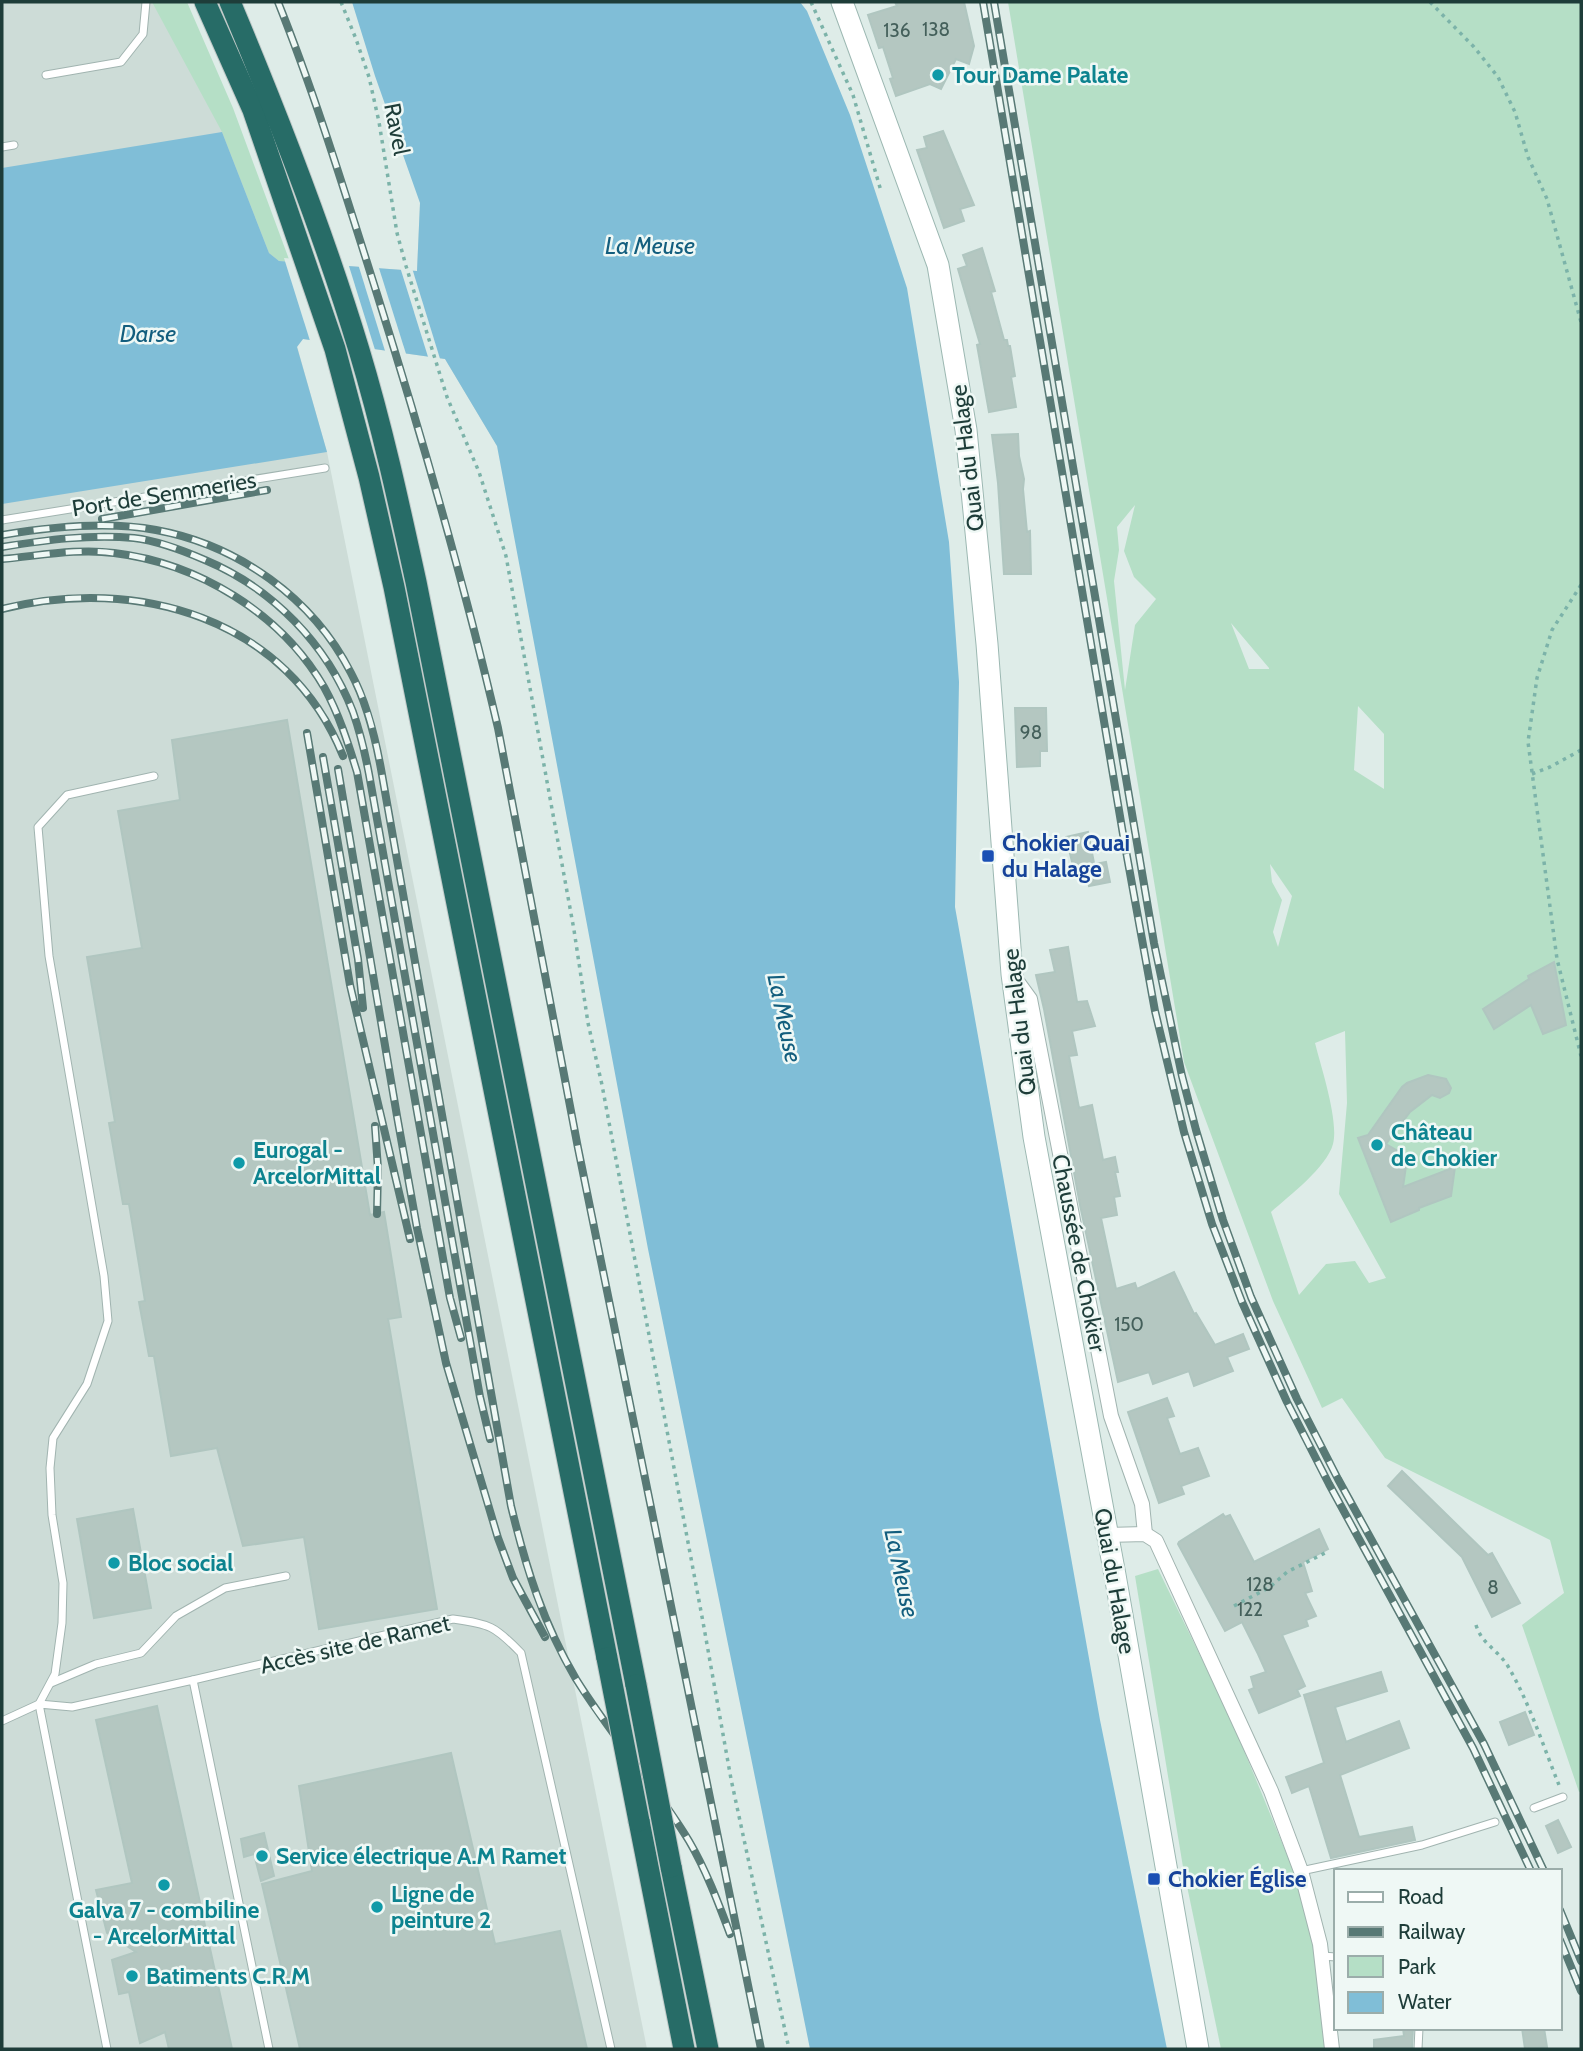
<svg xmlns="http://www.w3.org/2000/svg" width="1583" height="2051" font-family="Cabin,sans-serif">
  <rect width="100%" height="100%" fill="#deece8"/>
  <path fill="#cddcd7" d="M2,2H169L279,261L417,271L420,203L497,446L445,359L303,339L297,346L327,452L647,2049H2Z"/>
  <g fill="#b5dfc6" fill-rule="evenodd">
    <path d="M152,2H187L233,108L290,262L279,261L269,253L222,132Z"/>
    <path d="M1008,2H1581V1791L1579,1792L1522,1625L1564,1593L1550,1540L1385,1458L1342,1398L1322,1408L1273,1301L1184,1062ZM1135,505L1124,551L1134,577L1156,599L1135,625L1125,690L1114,581L1119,550L1117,527ZM1231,623L1269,668V669H1249ZM1358,706L1384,734V789L1354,770ZM1270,864L1292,896L1278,947L1273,932L1282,900L1272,882ZM1345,1031L1347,1103L1339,1194L1386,1278L1369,1283L1355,1261L1326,1264L1299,1295L1271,1212C1289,1196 1327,1167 1333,1144C1339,1121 1321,1067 1315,1043Z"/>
    <path d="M1158,1569L1231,1719L1311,1913L1329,2049H1221L1183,1867L1135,1576Z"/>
  </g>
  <path fill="#80bed7" d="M352,2H800L807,11L850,115L907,288L949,542L959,682L955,907L1100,1720L1167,2049H810L648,1249L497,446L445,359L303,339L297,347L327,452L2,504V168L222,132L269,253L279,261L417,271L420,203L375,76Z"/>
  <g fill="#deece8">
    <path d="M284,258L348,263L376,353L311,344Z"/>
    <path d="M358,264L378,265L407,357L386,354Z"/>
    <path d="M400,267L412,268L441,362L429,360Z"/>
  </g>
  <g fill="#b4c7c1" stroke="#b0c6c0" stroke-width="2">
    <path d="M895,2H964L974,46L969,64L956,59L941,89L930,84L896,96L890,79L893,78L883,47L879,48L868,15L897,6Z"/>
    <path d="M943,131L974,205L960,209L964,221L944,228L917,150L927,148L924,137Z"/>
    <path d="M982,248L995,291L991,292L1004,340H1007L1008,346H1010L1015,376L1011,377L1016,407L989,412L977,345L980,344L958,269L967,266L963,255Z"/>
    <path d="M1018,434L1019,456L1024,479L1023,489L1027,532L1030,531L1031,574H1004L998,483L992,435Z"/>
    <path d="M1015,708H1046L1047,751H1040V766L1017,767Z"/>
    <path d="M287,720L370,1215L384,1212L401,1317L388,1319L437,1609L319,1629L304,1537L243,1546L217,1448L171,1456L154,1356H149L139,1302L145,1301L129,1204H123L109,1123L115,1122L87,957L142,948L118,811L180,800L172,740Z"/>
    <path d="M1088,832L1094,863L1073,866L1066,837Z"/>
    <path d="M1106,862L1110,882L1089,886L1085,866Z"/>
    <path d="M1068,947L1077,1002L1087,1001L1095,1026L1072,1031L1077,1055L1069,1056L1079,1108L1092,1105L1103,1160L1115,1157L1118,1172H1115L1120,1196L1114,1197L1117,1215L1101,1218L1116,1289L1135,1283L1137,1289L1174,1272L1194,1314L1196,1313L1215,1345L1243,1334L1249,1349L1227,1357L1233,1371L1194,1386L1189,1371L1153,1384L1149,1372L1118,1382L1080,1205L1044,1009L1036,975L1055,972L1050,950Z"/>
    <path d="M1554,962L1566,1025L1543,1034L1531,1005L1494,1029L1483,1009L1529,979L1528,976Z"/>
    <path d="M1428,1075L1446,1079L1451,1088L1449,1093L1440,1098L1432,1095L1410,1112L1386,1144L1401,1153L1406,1166L1403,1187L1455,1167L1451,1196L1419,1208V1210L1391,1222L1358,1138L1368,1135L1402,1087L1407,1083Z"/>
    <path d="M1167,1398L1174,1416L1167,1418L1180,1454L1198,1448L1209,1476L1181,1486L1184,1494L1159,1503L1128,1412Z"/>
    <path d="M1402,1471L1488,1555L1492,1553L1520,1603L1492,1617L1462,1557L1388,1486Z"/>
    <path d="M133,1509L151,1608L94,1618L77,1519Z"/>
    <path d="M1223,1514L1225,1517L1230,1515L1254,1562L1319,1529L1328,1549L1303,1562L1312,1591L1305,1593L1316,1616L1306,1620L1308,1626L1282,1635L1305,1686L1297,1690L1300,1696L1259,1713L1249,1690L1254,1688L1251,1677L1266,1672L1258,1654L1242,1622L1225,1631L1178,1544L1179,1542Z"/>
    <path d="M1381,1672L1387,1691L1335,1707L1346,1742L1399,1721L1409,1748L1340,1775L1359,1837L1412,1827L1415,1840L1331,1858L1309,1786L1292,1793L1286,1777L1324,1763L1304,1695Z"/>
    <path d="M157,1706L232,2049H169L165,2032L140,2043L129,1992L119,1994L112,1960L136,1952L107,1933L96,1890L132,1883L96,1720Z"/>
    <path d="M1525,1712L1534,1735L1509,1745L1500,1722Z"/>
    <path d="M451,1753L495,1944L560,1931L587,2049H300L262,1884L312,1871L299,1786Z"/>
    <path d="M1558,1820L1571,1847L1558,1853L1546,1826Z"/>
    <path d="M264,1833L274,1876L261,1881L254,1854L244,1857L241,1839Z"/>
    <path d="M1403,2028H1413L1412,2049H1374V2040L1404,2036Z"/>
    <path d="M1522,2028H1544L1547,2047L1525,2049Z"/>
  </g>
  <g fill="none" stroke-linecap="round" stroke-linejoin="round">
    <g stroke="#a1b4b0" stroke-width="9">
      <g id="lane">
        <path d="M46,75L121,62L143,34L146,2"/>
        <path d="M2,147L14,145"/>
        <path d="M2,520L325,468"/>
        <path d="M193,1680L453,1619C490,1624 495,1626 521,1653L611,2049"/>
        <path d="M51,1683L96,1664L141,1653L176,1616L225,1588L286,1576"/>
        <path d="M2,1721L39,1704L55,1674L62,1623L63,1583L52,1515L50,1468L53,1438L87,1384L108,1321L104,1276L49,956L38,827L67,795L154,776"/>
        <path d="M1534,1808L1563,1797"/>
        <path d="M1301,1871L1422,1845L1495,1822"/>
        <path d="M1322,1956L1336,1957"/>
        <path d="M107,2049L39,1704L72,1707L193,1680L269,2049"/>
        <path d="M1418,2049L1419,2028"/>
      </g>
    </g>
    <g stroke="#a1b4b0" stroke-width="16">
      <g id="street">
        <path d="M1014,977L1030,999L1111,1416L1142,1504L1145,1534"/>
        <path d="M1107,1535L1145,1534L1156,1541L1271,1791L1301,1871L1320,1944L1332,2049"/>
      </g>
    </g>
    <g stroke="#9cb8b2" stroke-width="23">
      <path id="secondary" d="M842,2L938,265L966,430L987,644L1012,974L1034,1137L1115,1575L1198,2049"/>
    </g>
    <g stroke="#c0c9c8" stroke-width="23">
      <g id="highway">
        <path d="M205,2L253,110L335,349L369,477L394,587L607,1658"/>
        <path d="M230,2C278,116 323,231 359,350C382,426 399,504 416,582L636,1685"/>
        <path d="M639,1821L684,2049"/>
        <path d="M671,1867L708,2049"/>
      </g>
    </g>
    <g stroke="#7cb3a9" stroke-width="3.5" stroke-dasharray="3.5 5" stroke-linecap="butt">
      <path d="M341,2L356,39L369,77L379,122L397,233L406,266L447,397L479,472L506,556L574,930L588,1023L602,1085L703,1622L731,1779L789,2049"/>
      <path d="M811,2L853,95L881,191"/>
      <path d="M1430,2L1474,47L1498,77L1515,112L1528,157L1547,199L1581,322"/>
      <path d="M1581,585L1552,630L1537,678L1528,742L1557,959L1581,1056"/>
      <path d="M1532,774L1550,767L1581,750"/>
      <path d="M1234,1606L1270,1587L1287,1572L1329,1551"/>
      <path d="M1476,1625C1482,1645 1499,1650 1509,1668C1529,1702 1544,1748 1559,1785"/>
    </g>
    <use href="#lane" stroke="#fff" stroke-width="7"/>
    <use href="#street" stroke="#fff" stroke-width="14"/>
    <use href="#secondary" stroke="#fff" stroke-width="21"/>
    <use href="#highway" stroke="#276c67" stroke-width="21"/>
    <g stroke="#587975" stroke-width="8">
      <g id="rail">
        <path d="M278,2C316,97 346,196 377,294C422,437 464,582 498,728L578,1148L761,2049"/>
        <path d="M983,2L1124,840L1155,1011L1184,1132L1212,1224L1242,1302L1287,1402L1329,1484L1473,1748L1531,1871"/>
        <path d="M994,2L1154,943L1182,1076L1196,1130L1223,1220L1251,1297L1297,1399L1338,1479L1484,1744L1544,1871"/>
        <path d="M102,519L267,490"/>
        <path d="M2,535C50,527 108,521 156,530C238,545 313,598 351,673C367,703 375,736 381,769L511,1506C526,1568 543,1623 576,1679C611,1735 655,1785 689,1841C706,1870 718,1902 730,1934"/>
        <path d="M2,547C46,540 89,534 134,538C159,541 182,550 205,560C272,588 327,644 353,712C360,732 365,753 369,774L480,1397L490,1439"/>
        <path d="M2,559C38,556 78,548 114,553C198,563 281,613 324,687C339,714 348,743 357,772L450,1298L461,1338"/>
        <path d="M2,609C137,575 288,618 343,756"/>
        <path d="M307,733L350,985L410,1239"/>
        <path d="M323,757L358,959L363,1008"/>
        <path d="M338,769L397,1116L417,1228L446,1363L498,1538L513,1578L545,1637"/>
        <path d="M375,1126L378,1169L377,1214"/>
        <path d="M1560,1910L1581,1961"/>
        <path d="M1560,1940L1581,1991"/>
      </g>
    </g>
    <use href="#rail" stroke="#eff8f5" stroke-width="5" stroke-dasharray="16" stroke-linecap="butt"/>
    <g stroke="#c0c9c8" stroke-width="23" stroke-linecap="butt">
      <g id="highway-bridge">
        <path d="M607,1658L639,1821"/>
        <path d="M636,1685L671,1867"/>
      </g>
    </g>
    <use href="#highway-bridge" stroke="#276c67" stroke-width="21"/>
  </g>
  <g fill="#0f9aa8" stroke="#eff8f5" stroke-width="2.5">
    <circle cx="938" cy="75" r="7"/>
    <circle cx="1377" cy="1145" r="7"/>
    <circle cx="239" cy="1163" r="7"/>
    <circle cx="114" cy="1563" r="7"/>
    <circle cx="262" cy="1856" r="7"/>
    <circle cx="164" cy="1885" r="7"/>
    <circle cx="377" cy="1907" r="7"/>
    <circle cx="132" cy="1976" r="7"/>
  </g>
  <g fill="#1a4fb4" stroke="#eff8f5" stroke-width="2.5">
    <rect x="981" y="849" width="14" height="14" rx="3.5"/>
    <rect x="1147" y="1872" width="14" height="14" rx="3.5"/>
  </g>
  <g text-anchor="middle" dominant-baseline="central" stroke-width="5" stroke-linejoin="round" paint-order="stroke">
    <g font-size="19" fill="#44605b">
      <text x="936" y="29">138</text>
      <text x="897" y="30">136</text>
      <text x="1031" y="732">98</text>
      <text x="1129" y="1324">150</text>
      <text x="1260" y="1584">128</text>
      <text x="1493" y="1587">8</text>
      <text x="1250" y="1609">122</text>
    </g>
    <g font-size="23" font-weight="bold" fill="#0d838f" stroke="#eff8f5" text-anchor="start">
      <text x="952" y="75">Tour Dame Palate</text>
      <text x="1391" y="1132">Château<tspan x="1391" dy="26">de Chokier</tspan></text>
      <text x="253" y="1150">Eurogal -<tspan x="253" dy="26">ArcelorMittal</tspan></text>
      <text x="128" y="1563">Bloc social</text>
      <text x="276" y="1856">Service électrique A.M Ramet</text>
      <text x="391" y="1894">Ligne de<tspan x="391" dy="26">peinture 2</tspan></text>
      <text x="164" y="1910" text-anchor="middle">Galva 7 - combiline<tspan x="164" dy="26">- ArcelorMittal</tspan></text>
      <text x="146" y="1976">Batiments C.R.M</text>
    </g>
    <g font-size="23" fill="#1e3d39" stroke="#eff8f5">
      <text transform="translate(397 129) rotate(79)">Ravel</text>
      <text transform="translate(967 458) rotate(-97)">Quai du Halage</text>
      <text transform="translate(164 494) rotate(-9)">Port de Semmeries</text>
      <text transform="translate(1019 1022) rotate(-97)">Quai du Halage</text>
      <text transform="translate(1079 1253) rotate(79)">Chaussée de Chokier</text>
      <text transform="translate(1115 1581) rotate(80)">Quai du Halage</text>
      <text transform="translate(355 1644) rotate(-13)">Accès site de Ramet</text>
    </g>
    <g font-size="23" font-weight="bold" fill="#164399" stroke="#eff8f5" text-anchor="start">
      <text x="1002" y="843">Chokier Quai<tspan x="1002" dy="26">du Halage</tspan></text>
      <text x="1168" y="1879">Chokier Église</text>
    </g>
    <g font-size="24" font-style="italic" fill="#135e7e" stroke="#eff8f5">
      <text x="650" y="245">La Meuse</text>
      <text x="148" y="333">Darse</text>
      <text transform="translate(785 1018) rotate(78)">La Meuse</text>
      <text transform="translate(902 1573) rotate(78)">La Meuse</text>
    </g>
  </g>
  <rect width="1583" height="2051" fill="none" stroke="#1e3d39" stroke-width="7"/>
  <rect x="1334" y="1869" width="228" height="161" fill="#eff8f5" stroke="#9badaa" stroke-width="2"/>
  <rect x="1348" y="1892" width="35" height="10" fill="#ffffff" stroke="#9badaa" stroke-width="2"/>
  <text x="1398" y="1904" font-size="21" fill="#1e3d39">Road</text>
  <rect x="1348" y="1927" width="35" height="10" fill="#587975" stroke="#9badaa" stroke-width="2"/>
  <text x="1398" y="1939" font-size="21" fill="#1e3d39">Railway</text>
  <rect x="1348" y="1956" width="35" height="21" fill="#b5dfc6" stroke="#9badaa" stroke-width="2"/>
  <text x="1398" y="1974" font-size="21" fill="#1e3d39">Park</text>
  <rect x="1348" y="1992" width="35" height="21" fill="#80bed7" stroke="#9badaa" stroke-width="2"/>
  <text x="1398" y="2009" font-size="21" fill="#1e3d39">Water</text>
</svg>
